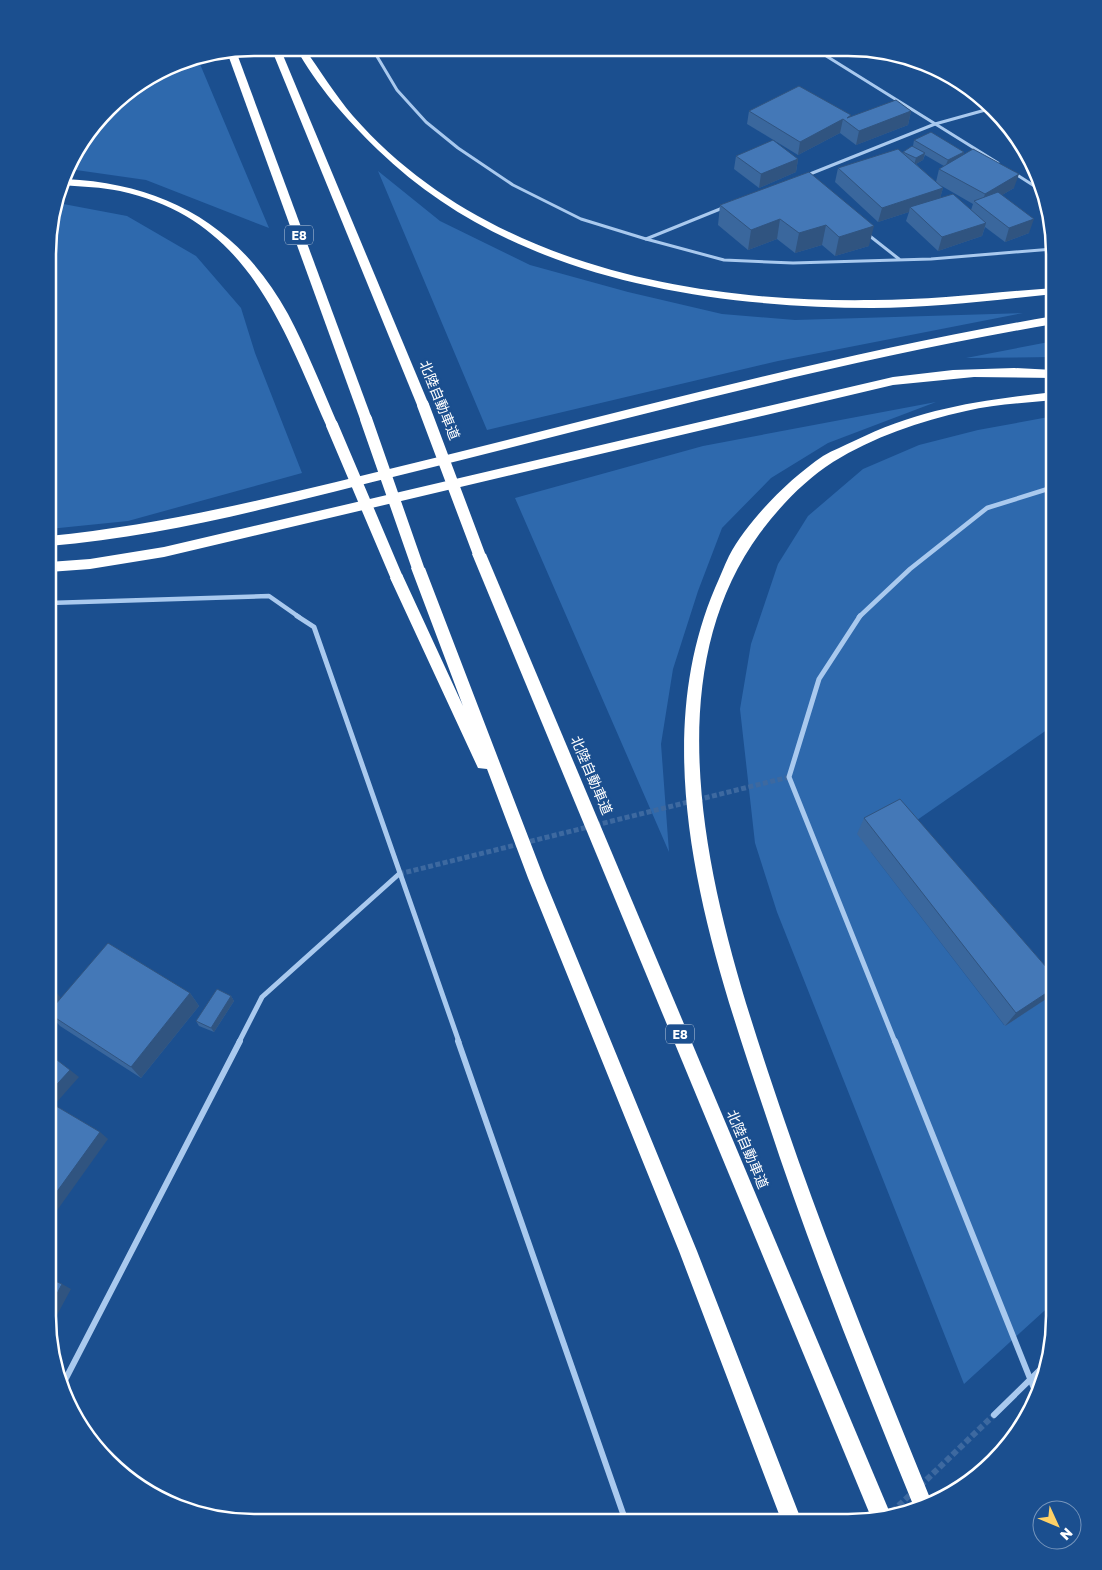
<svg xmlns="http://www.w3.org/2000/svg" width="1102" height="1570" font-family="'Golos Text','Noto Sans JP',sans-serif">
  <rect width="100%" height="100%" fill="#1b4f8f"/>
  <g fill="#2e69ad">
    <path d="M197,57L269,228L146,180L69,169L75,151L118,99L187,59Z"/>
    <path d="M378,171L440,221L530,265L628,292L722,314L795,320L1023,313L778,361L487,430Z"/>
    <path d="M58,203L127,216L196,256L241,308L255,353L302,473L128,521L49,529V227Z"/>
    <path d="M1054,341V357L966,358Z"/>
    <path d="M936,402L828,443L771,478L722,528L698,591L673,669L661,744L669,852L515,498L703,446Z"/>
    <path d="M1054,416V725L871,852L1004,1025L1049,997L1054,1002V1302L964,1384L777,912L755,843L740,709L751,644L778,564L808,516L863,469L919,445L978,430Z"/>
  </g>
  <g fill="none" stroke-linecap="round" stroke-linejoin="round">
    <path stroke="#3d69a0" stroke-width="5" stroke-dasharray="5 2.5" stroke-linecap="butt" d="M399,874L789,777"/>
    <g stroke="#3d69a0" stroke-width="6" stroke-dasharray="6 3" stroke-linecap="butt">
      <path d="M920,1486L994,1415"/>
      <path d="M892,1512L913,1492"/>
    </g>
    <g stroke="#a9c9ee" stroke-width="3">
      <path d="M372,48L397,90L426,122L458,148L513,185L581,219L646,239L725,207"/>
      <path d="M815,49L998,163"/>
      <path d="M1014,173L1039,189"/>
      <path d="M805,176L935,124L989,109"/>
      <path d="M866,233L899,259"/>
      <path d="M646,239L724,260L793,263L931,259L1053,249"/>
    </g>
    <g stroke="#a9c9ee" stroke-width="4.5">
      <path d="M49,603L269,596L299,617"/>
      <path d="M859,617L910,569L987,508L1054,487"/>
    </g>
    <g stroke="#a9c9ee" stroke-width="5">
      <path d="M297,616L314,627L459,1042"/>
      <path d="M860,616L819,679L789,777L895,1042"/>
      <path d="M239,1042L262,997L399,874"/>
    </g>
    <g stroke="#a9c9ee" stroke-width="6">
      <path d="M458,1041L626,1522"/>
      <path d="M895,1041L1037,1396"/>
      <path d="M63,1384L240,1041"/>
      <path d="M994,1415L1047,1363"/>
    </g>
    <g fill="#fff" fill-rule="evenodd">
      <path d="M271,48H280L429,405L427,408L423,409L417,405Z"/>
      <path d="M296,48H304C320,70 335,95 353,116C482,263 688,303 874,300C934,300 994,292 1054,288V294C994,300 933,308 872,308C697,307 508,276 378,150C347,120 316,85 296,48Z"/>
      <path d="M236,51L372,419L370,422H362L360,419L227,52Z"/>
      <path d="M66,179C165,184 239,225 288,314C307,350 322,388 338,425L336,428L332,429L326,425C281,322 246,218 120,191C101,187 83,187 64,185Z"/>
      <path d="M1054,316V324C837,361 623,420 409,473C290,502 171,536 49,546V536C173,524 293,492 414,463C626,411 838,353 1054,316Z"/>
      <path d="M1014,368L1054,370V378L974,377L893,385L164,557L90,569L49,572V562L90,559L164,547L893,377L953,370Z"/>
      <path d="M1054,392V400C1025,403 994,404 966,411C920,421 873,437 833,462C805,480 780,506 760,533C639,698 726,948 785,1122C829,1251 881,1377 932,1503L914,1507C862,1379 810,1251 767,1119C712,955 643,757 715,588C720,577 724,566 729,556C748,520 789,479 823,456C833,450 844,446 854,441C921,408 981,400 1054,392Z"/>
      <path d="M479,549L486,554L890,1513L871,1517L472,554Z"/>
      <path d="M418,563L425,568L544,878L697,1251L802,1522H782L679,1251L528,878L487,769L478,768L390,578L397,573L402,574L463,706L411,568Z"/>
    </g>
    <g stroke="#fff" stroke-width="12">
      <path d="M423,405L479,554"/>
      <path d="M366,419L418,568"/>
      <path d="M332,425L397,578"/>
    </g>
  </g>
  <g fill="#3a679d" fill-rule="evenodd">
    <path d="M749,111L851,117L911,111L908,125L856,145L840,133L798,155L747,124Z"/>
    <path d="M914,140L964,152L963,155L1014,188L1002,195L1029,233L1005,242L985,227L982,236L938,251L906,221L909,212L878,222L835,182L838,168L902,153L903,152L913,146ZM925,155L944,166L939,169L936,182L916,164L923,160ZM940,185L973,204L971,210L940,198L943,188Z"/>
    <path d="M736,156L798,159L796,172L759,188L734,169Z"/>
    <path d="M809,172L869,246L835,256L822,245L795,253L777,239L748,250L718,225L720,205Z"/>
    <path d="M864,818L1049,997L1005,1026L857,834Z"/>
    <path d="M190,993L199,1006L141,1078L60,1026L48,1013Z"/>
    <path d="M231,996L234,1001L214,1032L199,1026L196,1021Z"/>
  </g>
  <g fill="#305480">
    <path d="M911,111L908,125L856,145L859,131Z"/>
    <path d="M843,119L840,133L798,155L800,142Z"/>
    <path d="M964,152L962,159L945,167L948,160Z"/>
    <path d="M925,153L923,160L914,165L916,158Z"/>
    <path d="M798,159L796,172L759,188L761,174Z"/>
    <path d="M1019,174L1014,188L982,207H981L985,194Z"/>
    <path d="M943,188L939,202L910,207L909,212L878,222L882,208Z"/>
    <path d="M780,219L777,239L748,250L751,230Z"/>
    <path d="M1034,219L1029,233L1005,242L1009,228Z"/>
    <path d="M986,223L982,236L938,251L942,237Z"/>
    <path d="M826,225L822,245L795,253L799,233Z"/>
    <path d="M874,226L869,246L835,256L839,237Z"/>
    <path d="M1054,988V991L1049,997L1005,1026L1016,1013Z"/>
    <path d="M57,993L61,998L48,1012V1003Z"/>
    <path d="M190,993L199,1006L141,1078L131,1067Z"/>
    <path d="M231,996L234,1001L214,1032L211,1028Z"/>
    <path d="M70,1070L79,1077L48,1112V1094Z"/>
    <path d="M100,1132L108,1139L48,1223V1204Z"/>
    <path d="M62,1284L71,1289L50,1328L48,1316V1311Z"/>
  </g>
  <g fill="#4478b7" stroke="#305480">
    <path d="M799,86L851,115L847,118L896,100L911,111L859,131L843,119L800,142L749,111Z"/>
    <path d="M931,132L964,152L948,160L914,140Z"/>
    <path d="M773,140L798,159L761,174L736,156Z"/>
    <path d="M912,146L925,153L916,158L903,152Z"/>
    <path d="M898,149L943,188L882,208L838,168Z"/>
    <path d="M973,149L1019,174L985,194L939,169Z"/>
    <path d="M809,172L874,226L839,237L826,225L799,233L780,219L751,230L720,205Z"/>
    <path d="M998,192L1034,219L1009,228L974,201Z"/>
    <path d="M953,194L986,223L942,237L910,207Z"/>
    <path d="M900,799L1054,976V988L1016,1013L864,818Z"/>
    <path d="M108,943L190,993L131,1067L48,1013Z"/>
    <path d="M48,987L57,993L48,1003Z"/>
    <path d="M217,989L231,996L211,1028L196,1021Z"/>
    <path d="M48,1053L70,1070L48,1094Z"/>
    <path d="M51,1103L100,1132L48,1204V1107Z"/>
    <path d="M48,1278L62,1284L48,1311Z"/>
  </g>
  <g text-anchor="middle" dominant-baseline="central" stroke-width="5" stroke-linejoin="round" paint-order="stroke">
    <g fill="#1b4f8f" stroke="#bbcadd" stroke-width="1">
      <rect x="285" y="225.5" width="28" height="19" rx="4"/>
      <rect x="666" y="1024.5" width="28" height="19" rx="4"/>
    </g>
    <g font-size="12" font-weight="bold" fill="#fff">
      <text x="299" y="235">E8</text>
      <text x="680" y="1034">E8</text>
    </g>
    <g font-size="14" fill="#fff" stroke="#1b4f8f">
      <text transform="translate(440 400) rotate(68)">北陸自動車道</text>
      <text transform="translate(592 775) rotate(67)">北陸自動車道</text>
      <text transform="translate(748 1149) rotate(67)">北陸自動車道</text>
    </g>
  </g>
  <path d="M0 0H1102V1570H0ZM254 56H848A198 198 0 0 1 1046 254V1316A198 198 0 0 1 848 1514H254A198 198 0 0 1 56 1316V254A198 198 0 0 1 254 56Z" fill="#1b4f8f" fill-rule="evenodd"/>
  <path fill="none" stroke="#fff" stroke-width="2.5" d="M254 56H848A198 198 0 0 1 1046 254V1316A198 198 0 0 1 848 1514H254A198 198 0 0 1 56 1316V254A198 198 0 0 1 254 56Z"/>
  <g transform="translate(1057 1525) rotate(134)"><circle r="24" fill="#1b4f8f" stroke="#7695bc"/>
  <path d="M0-4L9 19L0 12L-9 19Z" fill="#ffd166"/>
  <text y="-8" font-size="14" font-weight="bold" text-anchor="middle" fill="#ffffff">N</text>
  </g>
</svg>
